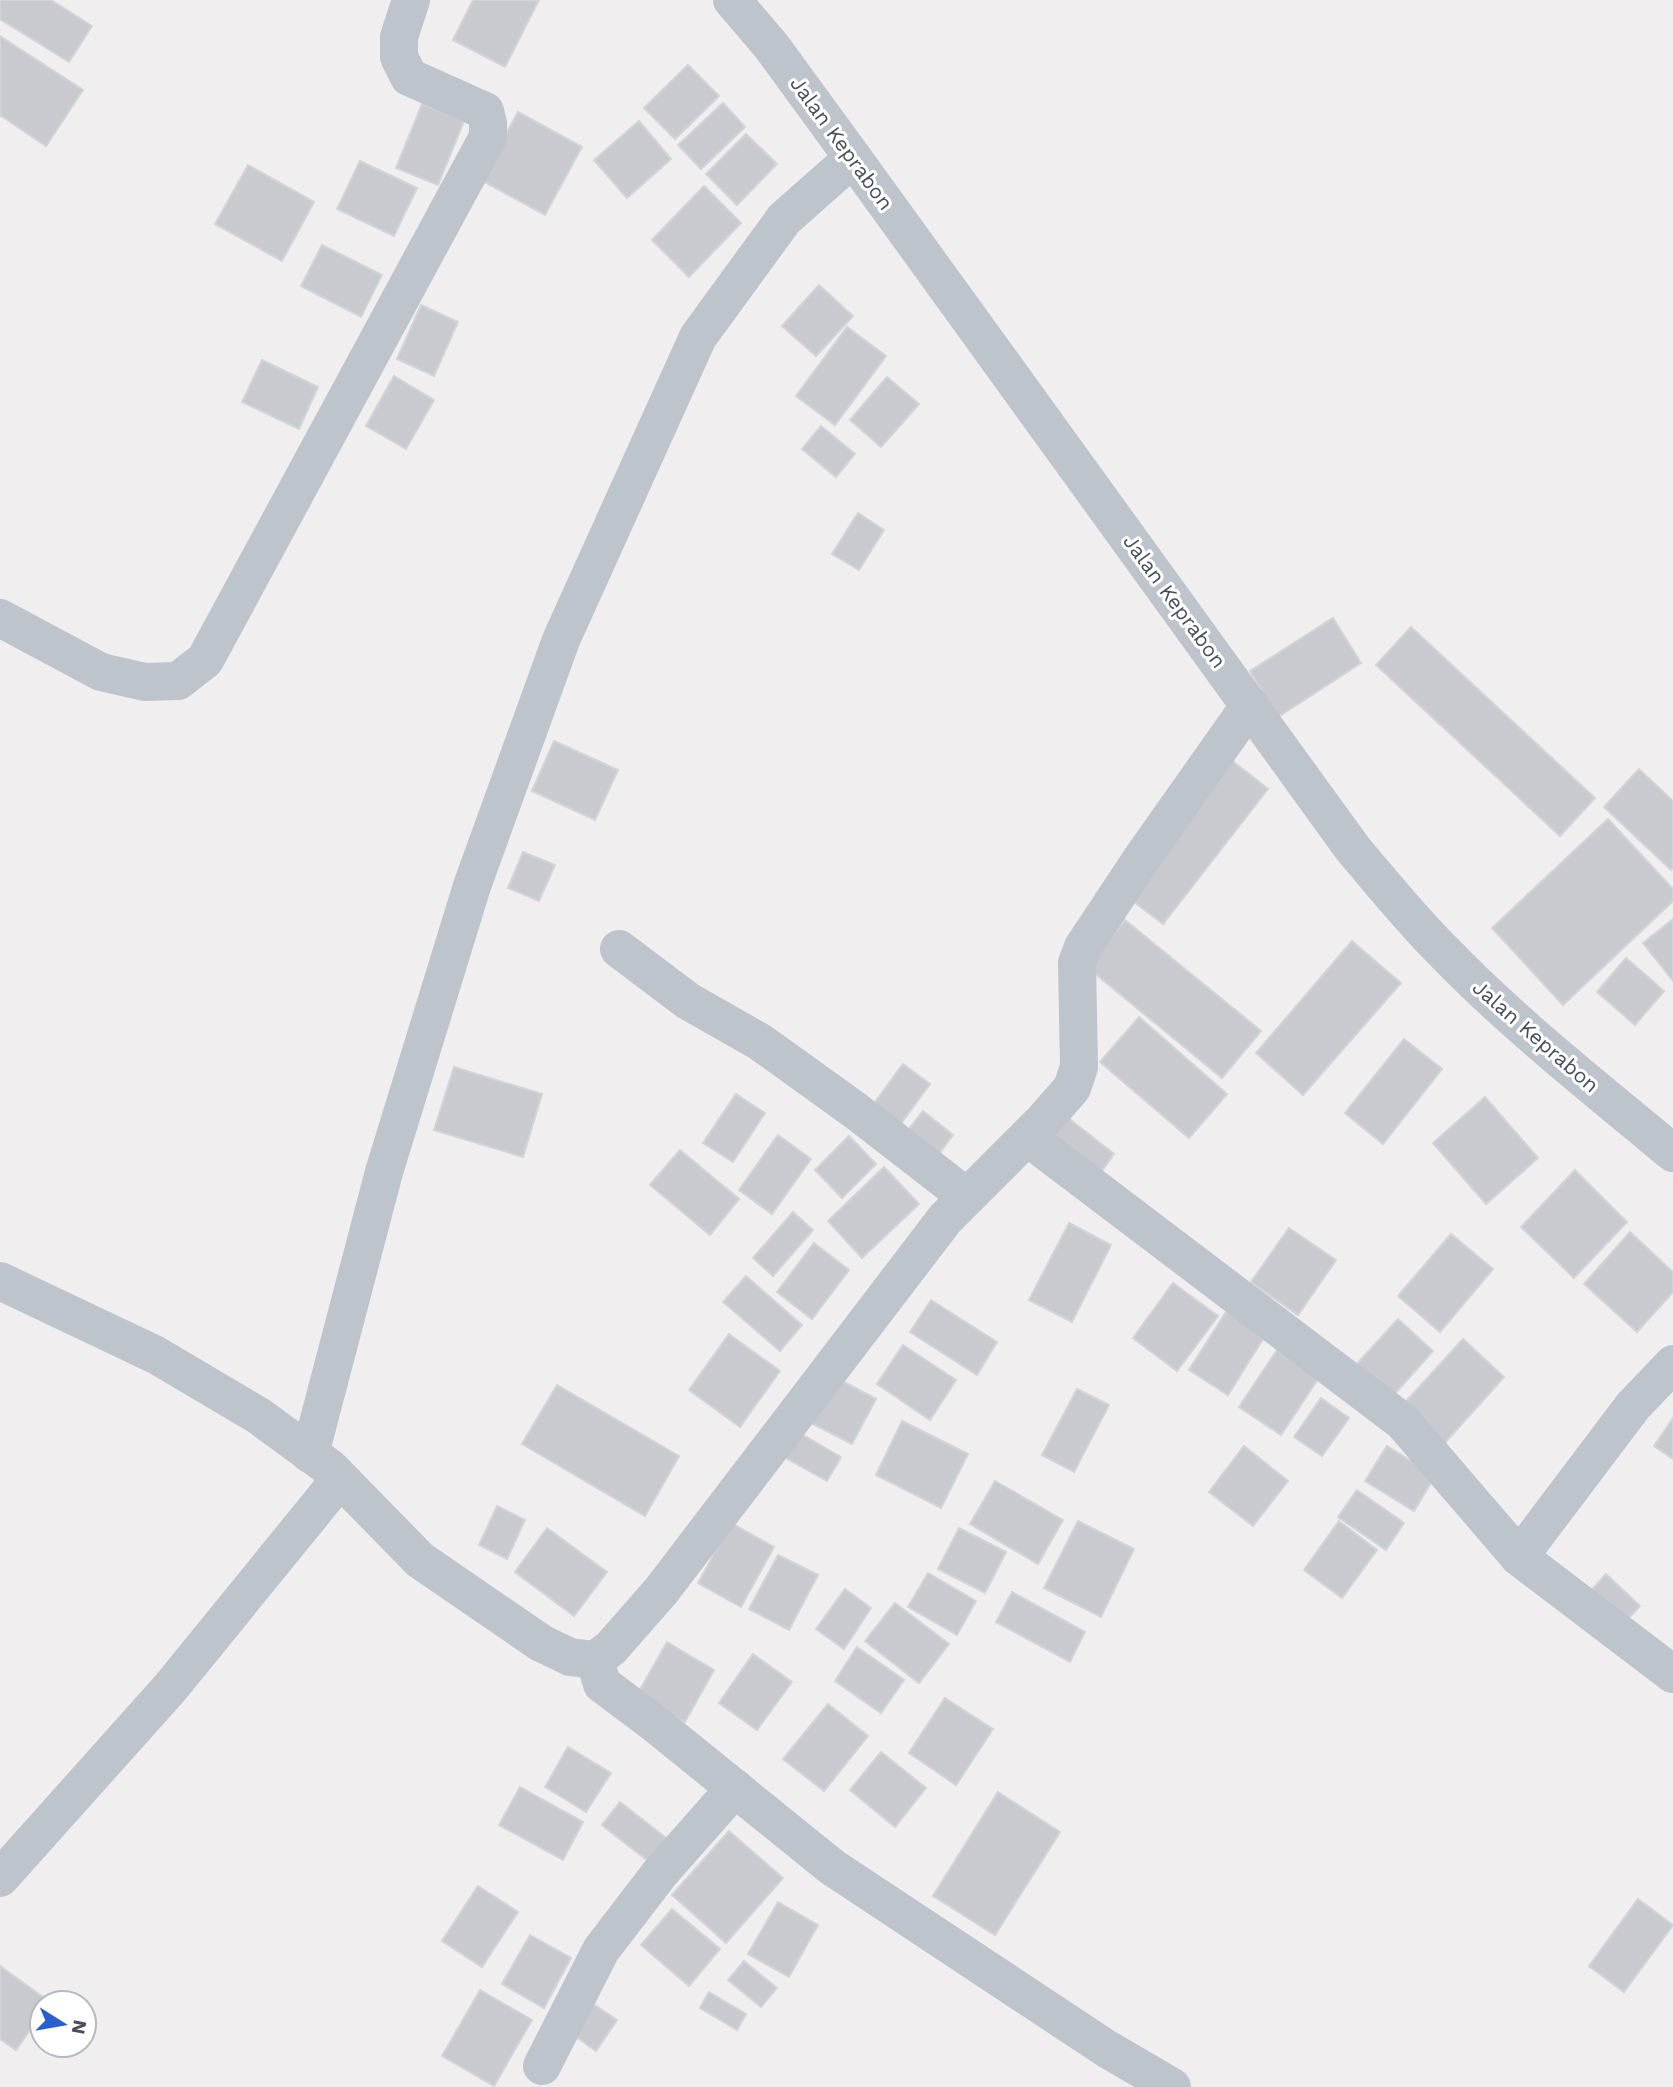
<svg xmlns="http://www.w3.org/2000/svg" width="1673" height="2087" font-family="'Work Sans',sans-serif">
  <rect width="100%" height="100%" fill="#f0eeee"/>
  <g fill="#c9cad0" stroke="#d2d4d9" stroke-width="2">
    <path d="M0,0H51L92,26L69,62L0,19Z"/>
    <path d="M473,0H539L505,67L453,40Z"/>
    <path d="M0,36L83,90L46,146L0,115Z"/>
    <path d="M688,65L719,96L675,139L644,108Z"/>
    <path d="M723,103L745,127L701,169L678,145Z"/>
    <path d="M422,104L464,121L438,185L396,168Z"/>
    <path d="M518,112L582,147L545,215L481,180Z"/>
    <path d="M639,121L671,159L627,198L594,160Z"/>
    <path d="M746,134L777,164L737,205L706,174Z"/>
    <path d="M360,161L417,188L394,236L337,209Z"/>
    <path d="M248,165L314,202L282,261L215,224Z"/>
    <path d="M704,186L741,223L689,277L652,240Z"/>
    <path d="M322,245L382,275L361,317L301,286Z"/>
    <path d="M819,285L853,316L816,356L782,326Z"/>
    <path d="M421,305L458,322L434,376L397,359Z"/>
    <path d="M847,327L886,356L835,425L796,396Z"/>
    <path d="M262,360L318,387L299,429L242,402Z"/>
    <path d="M394,376L434,400L406,449L366,426Z"/>
    <path d="M887,377L919,404L881,447L850,420Z"/>
    <path d="M821,426L855,454L836,477L802,449Z"/>
    <path d="M858,513L884,530L859,570L832,554Z"/>
    <path d="M1333,618L1361,663L1278,717L1250,671Z"/>
    <path d="M1411,627L1595,798L1560,836L1376,665Z"/>
    <path d="M554,741L618,770L595,820L532,791Z"/>
    <path d="M1230,759L1268,789L1163,924L1125,895Z"/>
    <path d="M1639,769L1673,801V868L1671,870L1604,807Z"/>
    <path d="M1608,819L1673,889V901L1563,1005L1492,928Z"/>
    <path d="M523,852L555,865L539,901L508,888Z"/>
    <path d="M1673,919V981L1643,943Z"/>
    <path d="M1125,920L1261,1031L1222,1078L1087,967Z"/>
    <path d="M1352,941L1401,983L1303,1095L1256,1053Z"/>
    <path d="M1626,958L1664,991L1635,1025L1597,992Z"/>
    <path d="M1139,1017L1227,1094L1189,1138L1100,1062Z"/>
    <path d="M1404,1039L1442,1069L1383,1144L1345,1113Z"/>
    <path d="M903,1064L930,1084L894,1133L867,1113Z"/>
    <path d="M454,1067L542,1094L523,1157L434,1130Z"/>
    <path d="M736,1094L765,1113L733,1162L703,1143Z"/>
    <path d="M1485,1097L1538,1158L1486,1204L1433,1143Z"/>
    <path d="M923,1111L953,1135L929,1167L898,1143Z"/>
    <path d="M1067,1117L1114,1154L1093,1183L1045,1146Z"/>
    <path d="M778,1135L811,1159L772,1214L739,1190Z"/>
    <path d="M849,1136L876,1164L842,1198L815,1170Z"/>
    <path d="M680,1150L739,1199L710,1235L650,1185Z"/>
    <path d="M884,1167L919,1204L862,1258L828,1221Z"/>
    <path d="M1575,1170L1627,1222L1574,1278L1521,1227Z"/>
    <path d="M793,1212L813,1230L773,1276L753,1258Z"/>
    <path d="M1069,1223L1111,1245L1072,1322L1029,1300Z"/>
    <path d="M1289,1228L1336,1260L1298,1315L1251,1282Z"/>
    <path d="M1630,1232L1673,1272V1292L1637,1332L1584,1284Z"/>
    <path d="M1451,1234L1493,1269L1440,1332L1398,1296Z"/>
    <path d="M814,1243L849,1270L812,1319L777,1292Z"/>
    <path d="M746,1276L802,1325L780,1351L723,1302Z"/>
    <path d="M1173,1283L1218,1316L1177,1371L1133,1338Z"/>
    <path d="M931,1300L997,1342L977,1375L910,1332Z"/>
    <path d="M1228,1309L1266,1334L1228,1395L1189,1370Z"/>
    <path d="M1398,1319L1433,1351L1390,1399L1355,1366Z"/>
    <path d="M729,1334L780,1371L740,1427L689,1390Z"/>
    <path d="M1463,1339L1504,1377L1442,1446L1400,1408Z"/>
    <path d="M903,1345L956,1380L930,1420L877,1384Z"/>
    <path d="M1277,1350L1318,1379L1281,1435L1239,1407Z"/>
    <path d="M833,1376L876,1399L852,1444L809,1422Z"/>
    <path d="M557,1385L679,1456L645,1516L522,1444Z"/>
    <path d="M1077,1389L1109,1405L1074,1472L1042,1455Z"/>
    <path d="M1321,1398L1349,1418L1322,1456L1294,1437Z"/>
    <path d="M1673,1418V1459L1654,1446Z"/>
    <path d="M902,1421L968,1454L941,1508L876,1475Z"/>
    <path d="M791,1428L841,1457L827,1481L777,1453Z"/>
    <path d="M1244,1446L1288,1481L1253,1526L1209,1492Z"/>
    <path d="M1387,1446L1435,1476L1414,1511L1365,1481Z"/>
    <path d="M995,1481L1063,1520L1038,1564L970,1524Z"/>
    <path d="M1357,1490L1404,1523L1386,1550L1338,1517Z"/>
    <path d="M497,1506L525,1520L507,1559L479,1545Z"/>
    <path d="M1078,1521L1134,1549L1101,1617L1044,1588Z"/>
    <path d="M1339,1521L1377,1550L1342,1598L1304,1570Z"/>
    <path d="M731,1523L774,1547L741,1607L698,1583Z"/>
    <path d="M547,1528L607,1572L574,1616L515,1572Z"/>
    <path d="M959,1528L1006,1552L985,1593L938,1569Z"/>
    <path d="M778,1555L818,1575L789,1630L749,1609Z"/>
    <path d="M928,1573L976,1601L957,1635L908,1607Z"/>
    <path d="M1606,1574L1640,1606L1619,1628L1586,1596Z"/>
    <path d="M845,1589L871,1608L844,1649L816,1629Z"/>
    <path d="M1012,1592L1085,1632L1070,1662L996,1622Z"/>
    <path d="M895,1603L949,1644L919,1683L865,1641Z"/>
    <path d="M667,1642L714,1670L685,1722L637,1695Z"/>
    <path d="M857,1647L904,1680L881,1713L835,1681Z"/>
    <path d="M753,1654L792,1682L757,1730L719,1703Z"/>
    <path d="M945,1698L993,1729L956,1785L909,1753Z"/>
    <path d="M828,1704L868,1736L824,1791L783,1759Z"/>
    <path d="M568,1747L611,1773L586,1812L545,1787Z"/>
    <path d="M881,1752L926,1788L895,1827L850,1790Z"/>
    <path d="M520,1787L583,1822L563,1860L499,1825Z"/>
    <path d="M998,1792L1060,1832L995,1935L933,1896Z"/>
    <path d="M620,1802L670,1841L652,1864L602,1825Z"/>
    <path d="M729,1831L783,1878L726,1943L672,1895Z"/>
    <path d="M478,1886L518,1912L482,1967L442,1941Z"/>
    <path d="M1638,1899L1673,1925L1624,1992L1589,1966Z"/>
    <path d="M778,1902L818,1925L789,1977L748,1954Z"/>
    <path d="M672,1909L720,1949L689,1986L641,1945Z"/>
    <path d="M530,1935L571,1958L544,2008L502,1984Z"/>
    <path d="M744,1961L777,1988L761,2007L728,1980Z"/>
    <path d="M0,1966L50,2002L42,2003V2013L16,2050L0,2039Z"/>
    <path d="M480,1990L532,2020L494,2086L442,2056Z"/>
    <path d="M709,1992L746,2014L737,2030L700,2008Z"/>
    <path d="M589,2001L617,2020L596,2051L568,2031Z"/>
  </g>
  <g fill="none" stroke-linecap="round" stroke-linejoin="round">
    <g stroke="#bec4cc" stroke-width="38">
      <path d="M0,618L101,672L145,682L178,681L205,660L488,137V123L485,111L409,77L399,57V37L411,0"/>
      <path d="M619,949L688,1001L760,1042L856,1111L967,1197"/>
      <path d="M1027,1137L1403,1422L1519,1557L1673,1674"/>
      <path d="M0,1281L156,1355L259,1416L330,1468L420,1560L541,1643L570,1657L595,1660L611,1648L661,1591L945,1219L1043,1121L1072,1088L1079,1067L1077,963L1083,947L1142,858L1250,705"/>
      <path d="M310,1454L384,1172L472,886L561,640L698,337L784,219L853,158"/>
      <path d="M1519,1557L1633,1406L1673,1364"/>
      <path d="M595,1660L602,1684L654,1723L832,1867L1107,2049L1172,2087"/>
      <path d="M0,1878L170,1688L340,1479"/>
      <path d="M542,2066L601,1950L660,1873L735,1788"/>
    </g>
    <path stroke="#bec4cc" stroke-width="38" d="M732,0L772,47L853,158L1353,849C1382,883 1410,918 1441,949C1512,1023 1594,1087 1673,1153"/>
  </g>
  <g text-anchor="middle" dominant-baseline="central" stroke-width="6" stroke-linejoin="round" paint-order="stroke">
    <g font-size="21" fill="#484f5a" stroke="#fff">
      <text transform="translate(842 143) rotate(54)">Jalan Keprabon</text>
      <text transform="translate(1175 601) rotate(54)">Jalan Keprabon</text>
      <text transform="translate(1536 1036) rotate(41)">Jalan Keprabon</text>
    </g>
  </g>
  <g transform="translate(63 2024) rotate(101)"><circle r="33" fill="#ffffff" stroke="#b6b9bd" stroke-width="2"/>
  <path d="M0-5L12 26L0 18L-12 26Z" fill="#295ed0"/>
  <text y="-10" font-size="19" font-weight="bold" text-anchor="middle" fill="#484f5a">N</text>
  </g>
</svg>
